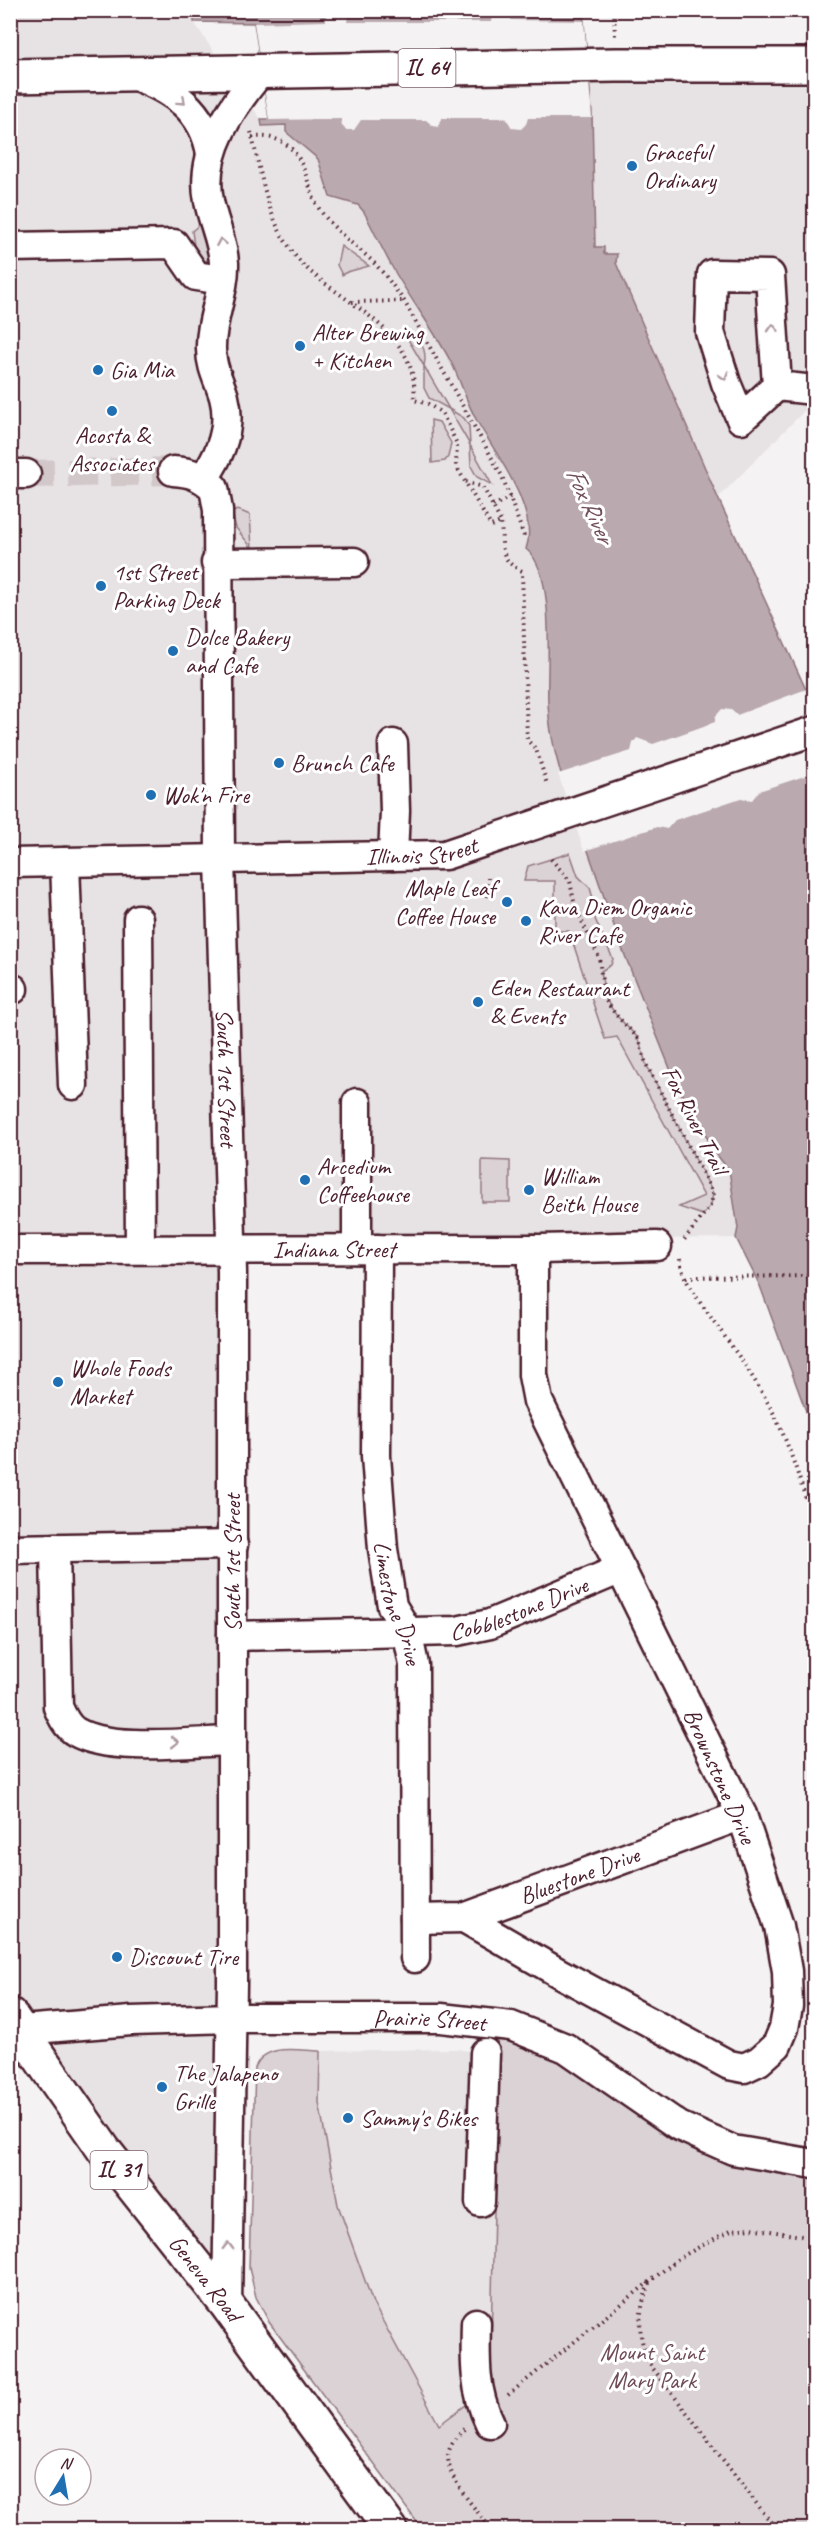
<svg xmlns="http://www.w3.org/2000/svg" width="825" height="2540" font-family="Caveat,sans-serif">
  <rect width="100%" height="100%" fill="#f4f2f2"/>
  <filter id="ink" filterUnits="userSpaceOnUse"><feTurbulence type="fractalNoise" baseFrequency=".0167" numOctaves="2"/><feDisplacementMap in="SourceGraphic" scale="12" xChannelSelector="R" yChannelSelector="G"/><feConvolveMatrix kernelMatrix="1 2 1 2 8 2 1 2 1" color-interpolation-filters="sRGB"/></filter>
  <g filter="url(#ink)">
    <g fill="#e7e2e3">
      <path d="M10,11H194V22L221,63L11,65Z"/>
      <path d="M814,72V401L718,498L616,263L617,254H604L595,248L588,74Z"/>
      <path d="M232,80L261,119L262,126L286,125V132L318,159L330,197L358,205L364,212L392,266L431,326L451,361L475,418L498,454L523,506L529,525L530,539L526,549L535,556L541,571L546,592L551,739L572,805L438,850L11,854L10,83Z"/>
      <path d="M577,820L620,943L677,1086L717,1155L729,1170L738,1228L736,1238L238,1243L227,867L444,863Z"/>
      <path d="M212,867L222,1254L226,2012L22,2023L11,2003L10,872Z"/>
      <path d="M228,2022L221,2290L30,2034Z"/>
      <path d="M456,2049L497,2056L490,2387L439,2425L373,2303L338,2205L319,2103L320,2051Z"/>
    </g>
    <g fill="#dbd2d5" stroke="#927880" stroke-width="1.5">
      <path d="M201,223L210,256L204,263L194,246L192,231Z"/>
      <path d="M341,246L369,266L347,272L342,275L337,265Z"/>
      <path d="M403,331C420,337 428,349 424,366L449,409L464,418L469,426L470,445L492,485L477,477L471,466L470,445L449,409L429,398L424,388V366Z"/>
      <path d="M431,420L439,422L451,443L448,457L445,461L432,463Z"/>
      <path d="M238,510L250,515L252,548L236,528L232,512Z"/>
      <path d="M570,853L578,876L590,888L595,905V919L613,959L611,965L601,971L605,998L616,1015L639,1039L646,1064L713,1193L711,1205L703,1215L679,1207L704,1196L617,1037L605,1039L569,931H555V881H524L528,866Z"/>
      <path d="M482,1160L510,1161V1202H482Z"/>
      <path d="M498,2034L565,2060L671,2134L814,2167V2529H422L269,2322L256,2297L249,2268L255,2068C264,2042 299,2051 320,2051L319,2103L338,2205L373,2303L439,2425L490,2387Z"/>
    </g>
    <path fill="#baa9ae" stroke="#8d727a" stroke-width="1.5" d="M194,11H583L592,112L595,247H604V254H617L616,263L718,498L814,707V1433L760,1286L736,1238L738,1228L729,1170L717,1155L677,1086L620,943L559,767C553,746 549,726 548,704C546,665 557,574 526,549C540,511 495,453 477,421C466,402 461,381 451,362C433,328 409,298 391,265C381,247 373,229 364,212L358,205L330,197L318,159L286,132V125L262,126L261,119H269L254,23L194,22Z"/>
    <g fill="#f4f2f2">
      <path d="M332,11L342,12L348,16L347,22H491L492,14L496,11H506L512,16L511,20L584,21L592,118H528L526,124L521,129L512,128L506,118H442L438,127L433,126L426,120H361L354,130H346L342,126L341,119L269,120L254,23L326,21V15Z"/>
      <path d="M809,688L814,699V773L759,791L752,800L741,798L675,820L667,829L657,827L584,851L558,774L631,751L633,743L637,738L653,744L715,722V717L722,709L731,710L737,715Z"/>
    </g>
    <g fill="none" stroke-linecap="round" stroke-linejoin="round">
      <path stroke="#d2c8ca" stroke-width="28" stroke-dasharray="28 14" stroke-linecap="butt" d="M26,474L173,471"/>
      <g stroke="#4a1f2b" stroke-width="33">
        <g id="minor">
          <path d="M133,75C172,89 204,110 211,154"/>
          <path d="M10,247L174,244L196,276L222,280"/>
          <path d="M777,386L770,275L712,274L710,332L726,383L741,419L777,386L814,390"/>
          <path id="s1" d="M173,471C191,472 201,476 214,488L218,510L220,859L232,1272V1983L227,2305"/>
          <path d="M10,474H26"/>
          <path d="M204,478C221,454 232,427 224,397C219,380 211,368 211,349C210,320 225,292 224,263C223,241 213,223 209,201C199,152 232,106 262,70"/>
          <path d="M216,563L354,562"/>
          <path d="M393,856L395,811L393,744"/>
          <path d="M65,862L73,1085"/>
          <path id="s2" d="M10,863L445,855L814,731"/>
          <path d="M138,919L140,1249"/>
          <path d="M10,989H13"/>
          <path d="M357,1103V1249"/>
          <path id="s3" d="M377,1249L376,1456L383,1549L392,1606L407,1631L414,1665L415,1958"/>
          <path id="s4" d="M10,1250L540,1249L657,1246"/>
          <path d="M55,1548L58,1707C62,1716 67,1727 76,1732C111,1752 191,1742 232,1741"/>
          <path d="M10,1549L233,1545"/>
          <path id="s5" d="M232,1636L457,1631L490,1624L621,1569"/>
          <path d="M464,1918L559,1973L729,2065L744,2068L759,2061L777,2045L784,2028L788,2006L787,1971L779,1926L742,1815L538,1401L533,1375V1249"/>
          <path id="s6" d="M415,1919L464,1918L742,1815"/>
          <path id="s7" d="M10,2031L131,2021L232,2018H441L511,2026L566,2048L679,2126L733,2150L814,2164"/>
          <path d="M480,2202L485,2053"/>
          <path d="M476,2323C475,2359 474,2391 490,2423"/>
        </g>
      </g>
      <g stroke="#4a1f2b" stroke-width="38">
        <g id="major">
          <path d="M10,76L616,65H814"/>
          <path id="s8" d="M10,2015L104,2150L227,2305L391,2530"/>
        </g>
      </g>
      <g stroke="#4a1f2b" stroke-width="4" stroke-dasharray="1.5 4.5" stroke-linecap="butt">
        <path d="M614,10L615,37"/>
        <path d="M251,132C259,165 267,214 286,242C291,249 296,258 302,264C342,304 421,331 414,400L428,404L442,413L457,444L456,466L491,526L501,522C503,545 498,560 522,571L527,740L536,749L547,784"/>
        <path d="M252,137C265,136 276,137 287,145C308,161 306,189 320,210C334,230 351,242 369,258C383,271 393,286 404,301L502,476L525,539"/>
        <path d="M352,302L404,301"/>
        <path d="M466,482L483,487L501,522"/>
        <path d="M493,506L510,497"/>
        <path d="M551,859L570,881L575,907L599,957L604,998L616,1015L639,1039L646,1064L713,1193L711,1205L684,1240"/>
        <path d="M488,897V878"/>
        <path d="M680,1259C682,1281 700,1301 712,1319C732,1346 752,1374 768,1403C789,1440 800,1483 814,1523"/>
        <path d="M686,1277L814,1276"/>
        <path d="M649,2283C638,2314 637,2330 648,2362L770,2521L782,2530"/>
        <path d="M508,2395L679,2258L731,2230L751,2228L814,2238"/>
        <path d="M464,2429C459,2434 452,2442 450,2448C439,2472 478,2511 492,2530"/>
      </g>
      <use href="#minor" stroke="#fff" stroke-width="28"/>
      <use href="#major" stroke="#fff" stroke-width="33"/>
    </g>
    <defs><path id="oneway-chevron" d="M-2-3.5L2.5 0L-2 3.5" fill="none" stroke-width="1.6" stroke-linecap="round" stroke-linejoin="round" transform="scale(1.5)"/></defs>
    <g stroke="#ae9aa0">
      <use href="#oneway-chevron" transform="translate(182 101) rotate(42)"/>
      <use href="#oneway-chevron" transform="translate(221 242) rotate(-100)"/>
      <use href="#oneway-chevron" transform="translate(773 328) rotate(-93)"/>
      <use href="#oneway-chevron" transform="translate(724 376) rotate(72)"/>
      <use href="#oneway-chevron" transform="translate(175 1742) rotate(-1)"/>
      <use href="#oneway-chevron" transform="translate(228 2246) rotate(-89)"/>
    </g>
  </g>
  <g fill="#1f6fb2" stroke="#fff" stroke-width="2">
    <circle cx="632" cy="166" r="6"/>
    <circle cx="300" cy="346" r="6"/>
    <circle cx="98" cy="370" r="6"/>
    <circle cx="112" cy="411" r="6"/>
    <circle cx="101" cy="586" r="6"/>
    <circle cx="173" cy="651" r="6"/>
    <circle cx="279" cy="763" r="6"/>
    <circle cx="151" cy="795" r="6"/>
    <circle cx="507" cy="902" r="6"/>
    <circle cx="526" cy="921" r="6"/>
    <circle cx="478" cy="1002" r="6"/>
    <circle cx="305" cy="1180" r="6"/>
    <circle cx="529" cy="1190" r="6"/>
    <circle cx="58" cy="1382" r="6"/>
    <circle cx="117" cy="1957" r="6"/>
    <circle cx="162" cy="2087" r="6"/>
    <circle cx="348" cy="2118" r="6"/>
  </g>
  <g text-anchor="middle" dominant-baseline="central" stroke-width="6" stroke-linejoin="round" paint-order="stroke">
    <g fill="#fff" stroke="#80626b" stroke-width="1.5">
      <rect x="398.5" y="49" width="57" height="38" rx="4.5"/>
      <rect x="90.5" y="2151" width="57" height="38" rx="4.5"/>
    </g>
    <g font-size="22" font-weight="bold" fill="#4a1f2b">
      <text x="427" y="68">IL 64</text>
      <text x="119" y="2170">IL 31</text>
    </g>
    <g font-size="24" fill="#4a1f2b" stroke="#fff" text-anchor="start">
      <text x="644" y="152">Graceful<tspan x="644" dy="28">Ordinary</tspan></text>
      <text x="312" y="332">Alter Brewing<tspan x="312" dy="28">+ Kitchen</tspan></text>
      <text x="110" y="370">Gia Mia</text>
      <text x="112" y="435" text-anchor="middle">Acosta &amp;<tspan x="112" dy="28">Associates</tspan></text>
      <text x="113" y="572">1st Street<tspan x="113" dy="28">Parking Deck</tspan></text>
      <text x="185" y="637">Dolce Bakery<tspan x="185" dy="28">and Cafe</tspan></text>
      <text x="291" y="763">Brunch Cafe</text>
      <text x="163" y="795">Wok'n Fire</text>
      <text x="495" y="888" text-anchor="end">Maple Leaf<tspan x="495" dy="28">Coffee House</tspan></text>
      <text x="538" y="907">Kava Diem Organic<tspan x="538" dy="28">River Cafe</tspan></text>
      <text x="490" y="988">Eden Restaurant<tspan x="490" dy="28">&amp; Events</tspan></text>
      <text x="317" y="1166">Arcedium<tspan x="317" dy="28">Coffeehouse</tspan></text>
      <text x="541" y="1176">William<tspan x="541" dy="28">Beith House</tspan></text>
      <text x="70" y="1368">Whole Foods<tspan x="70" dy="28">Market</tspan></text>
      <text x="129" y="1957">Discount Tire</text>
      <text x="174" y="2073">The Jalapeno<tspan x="174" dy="28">Grille</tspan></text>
      <text x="360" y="2118">Sammy's Bikes</text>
    </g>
    <g font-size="24" fill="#4a1f2b" stroke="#fff">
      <text stroke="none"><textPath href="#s2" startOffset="412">Illinois Street</textPath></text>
      <text stroke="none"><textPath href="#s1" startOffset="636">South 1st Street</textPath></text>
      <text transform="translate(695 1120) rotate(63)">Fox River Trail</text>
      <text stroke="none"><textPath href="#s4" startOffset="324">Indiana Street</textPath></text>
      <text transform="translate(232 1563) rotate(-90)">South 1st Street</text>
      <text stroke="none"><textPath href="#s3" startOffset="357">Limestone Drive</textPath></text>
      <text stroke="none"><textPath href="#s5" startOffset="291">Cobblestone Drive</textPath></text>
      <text transform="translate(720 1776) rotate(66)">Brownstone Drive</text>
      <text stroke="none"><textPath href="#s6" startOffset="172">Bluestone Drive</textPath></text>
      <text stroke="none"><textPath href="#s7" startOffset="420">Prairie Street</textPath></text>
      <text stroke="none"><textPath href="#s8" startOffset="328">Geneva Road</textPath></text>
    </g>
    <g font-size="24" fill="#6e4c56" stroke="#fff">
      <text x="652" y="2352">Mount Saint<tspan x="652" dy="28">Mary Park</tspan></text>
    </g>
    <g font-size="26" font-style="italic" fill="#714f59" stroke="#fff">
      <text transform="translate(590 505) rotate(65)">Fox River</text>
    </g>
  </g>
  <rect width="825" height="2540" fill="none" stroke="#fff" stroke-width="36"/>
  <rect x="18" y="18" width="789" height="2504" fill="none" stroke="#4a1f2b" stroke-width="2" filter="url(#ink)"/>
  <g transform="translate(63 2477) rotate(11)"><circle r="28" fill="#ffffff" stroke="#b7a5aa" stroke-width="1.5"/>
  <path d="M0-4.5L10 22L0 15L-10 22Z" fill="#1f6fb2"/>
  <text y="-9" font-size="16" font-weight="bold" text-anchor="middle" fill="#4a1f2b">N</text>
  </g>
</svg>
